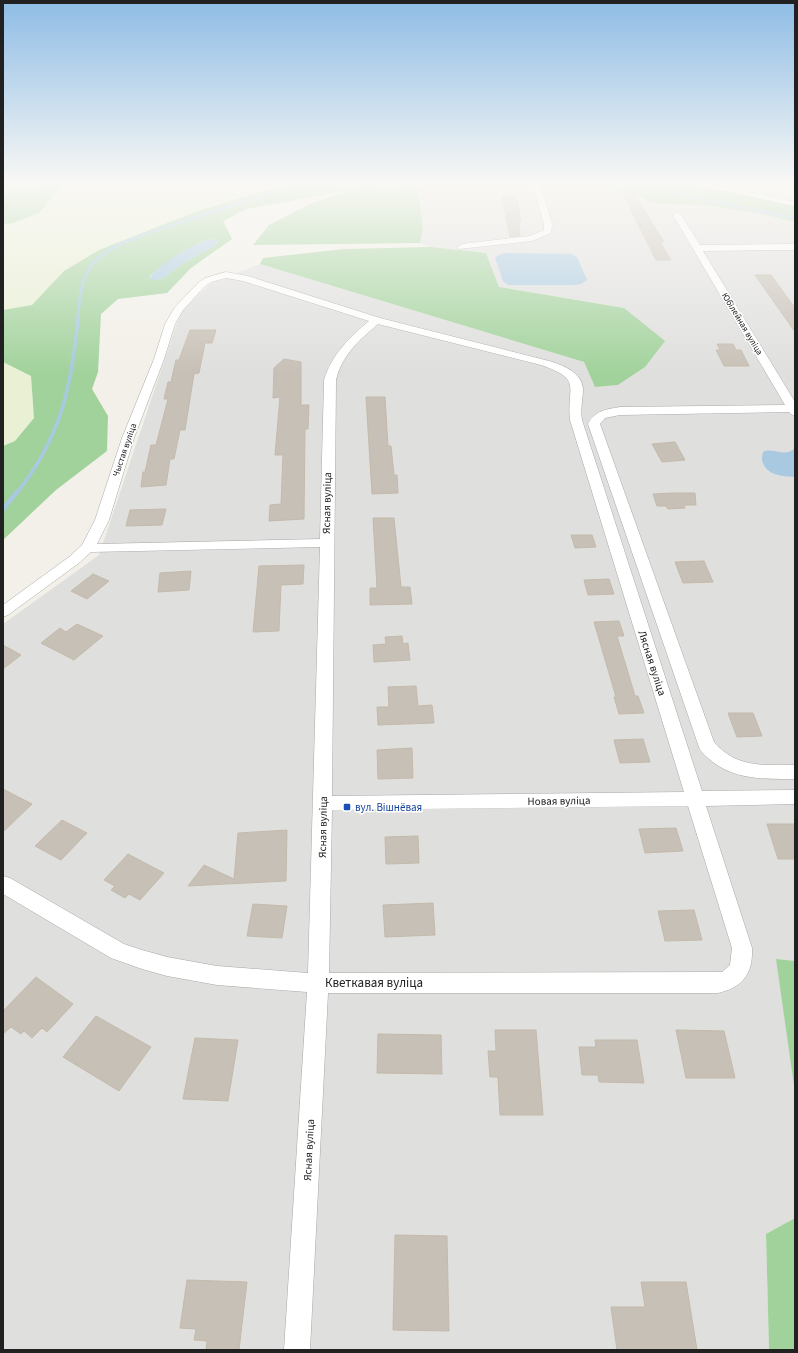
<svg xmlns="http://www.w3.org/2000/svg" width="798" height="1353" font-family="'Source Sans 3',sans-serif">
  <rect width="100%" height="100%" fill="#f2f0e8"/>
  <path fill="#dfdfde" d="M417,184H613L643,197L647,201L704,205L758,213L795,222V961L777,960L795,1093V1218L766,1234L769,1350H3V624L99,555L181,311L211,283L260,264L584,362L595,387L618,385L645,367L624,308L499,287L486,253L431,247L420,243L423,229Z"/>
  <g fill="#e9f0d4">
    <path d="M64,184H286L195,212L99,250L64,271L32,305L3,310V224L13,223L39,213Z"/>
    <path d="M715,184H795V202L737,189Z"/>
    <path d="M3,362L31,376L34,418L15,441L3,446Z"/>
  </g>
  <path fill="#c1ecae" d="M3,184H41L3,193Z"/>
  <g fill="#a2d29c" fill-rule="evenodd">
    <path d="M41,184H64L39,213L13,223L3,224V193Z"/>
    <path d="M394,184L373,187L401,184H417L423,229L420,243L253,245L269,225L314,202L356,189L246,209L223,221L232,239L191,268L167,293L118,299L101,314L98,372L92,389L108,416L107,451L56,490L3,540V446L15,441L34,418L31,376L3,362V310L32,305L64,271L99,250L195,212L286,184ZM211,239L217,241L216,245L185,262L163,278L156,280L149,277C160,266 196,241 211,239Z"/>
    <path d="M570,184H694L795,206V222L758,213L704,205L658,204L650,202L642,197L606,188H589Z"/>
    <path d="M431,247L486,253L499,287L624,308L665,341L645,367L618,385L595,387L584,362L260,264L263,258L344,249Z"/>
    <path d="M776,959L795,961V1093Z"/>
    <path d="M795,1218V1350H769L766,1234Z"/>
  </g>
  <g fill="#a8c9e0">
    <path d="M211,239L217,241L216,245L185,262L163,278L156,280L149,279C156,266 197,241 211,239Z"/>
    <path d="M506,253L571,254L577,257L587,280L581,284L575,285H508L503,281L495,258L498,255Z"/>
    <path d="M795,448V477C782,476 766,476 762,460C762,456 762,454 764,451C775,448 785,458 795,448Z"/>
  </g>
  <g fill="none" stroke-linecap="round" stroke-linejoin="round">
    <g stroke="#a8c9e0" stroke-width="3">
      <path d="M638,184L704,200L795,218"/>
      <path d="M78,320C79,303 80,282 90,267C107,242 158,231 185,221C224,208 263,195 302,184"/>
    </g>
    <path stroke="#a8c9e0" stroke-width="3.5" d="M17,493C61,436 71,389 78,319"/>
    <path stroke="#a8c9e0" stroke-width="4.5" d="M3,509L17,492"/>
  </g>
  <g fill="#c7c0b7" stroke="#c4baaa">
    <path d="M633,192L664,242H660L671,260H656L624,196Z"/>
    <path d="M502,196H516L521,221H519L520,236L510,237Z"/>
    <path d="M755,275H771L795,308V332Z"/>
    <path d="M190,330H216L212,343H205L199,373L194,374L185,430H180L174,459H170L166,485L141,487L143,472H145L151,445H156L168,399H164L168,382H171L176,360H179Z"/>
    <path d="M717,344H733L736,350H741L749,366H724L716,350H720Z"/>
    <path d="M284,359L301,362V405H309L308,429H305L304,519L269,521L270,505L281,504L283,455H275L280,397L273,398L274,368Z"/>
    <path d="M366,397H385L388,446H391L394,475H397L398,493L372,494Z"/>
    <path d="M675,442L685,460L662,462L652,444Z"/>
    <path d="M672,493H695L696,505H684L685,508L668,509L666,506H657L653,494Z"/>
    <path d="M166,509L162,525L126,526L130,510Z"/>
    <path d="M373,518H394L401,587H410L412,604L370,605V588H377Z"/>
    <path d="M571,535H592L596,547L575,548Z"/>
    <path d="M704,561L713,582L683,583L675,562Z"/>
    <path d="M304,565L303,584L281,585L279,631L253,632L259,566Z"/>
    <path d="M191,571L189,590L158,592L160,573Z"/>
    <path d="M93,574L109,581L87,599L71,591Z"/>
    <path d="M609,579L614,594L588,595L584,580Z"/>
    <path d="M619,621L624,636H617L635,696H638L644,713L619,714L614,697H616L594,622Z"/>
    <path d="M77,624L103,636L74,660L41,643L60,628L66,632Z"/>
    <path d="M402,636L403,644L408,643L410,660L374,662L373,645L386,644L385,637Z"/>
    <path d="M3,645L21,655L3,669Z"/>
    <path d="M416,686L418,706L432,705L434,723L378,725L377,707H389L388,687Z"/>
    <path d="M728,713H753L762,736L737,737Z"/>
    <path d="M643,739L650,762L620,763L614,740Z"/>
    <path d="M412,748L413,778L378,779L377,750Z"/>
    <path d="M3,789L32,804L3,832Z"/>
    <path d="M62,820L87,833L61,860L35,846Z"/>
    <path d="M767,824H795V859H778Z"/>
    <path d="M676,828L683,851L645,853L639,829Z"/>
    <path d="M287,830L286,881L188,886L204,865L234,879L238,833Z"/>
    <path d="M418,836L419,863L386,864L385,837Z"/>
    <path d="M128,854L164,873L140,900L129,894L125,898L111,890L115,886L104,880Z"/>
    <path d="M433,903L435,935L385,937L383,905Z"/>
    <path d="M253,904L287,906L282,938L247,936Z"/>
    <path d="M694,910L702,940L665,941L658,911Z"/>
    <path d="M36,977L73,1004L47,1032L42,1028L32,1038L24,1031L21,1034L11,1027L3,1034V1011Z"/>
    <path d="M96,1016L151,1047L119,1091L63,1057Z"/>
    <path d="M495,1030H536L543,1115H500L498,1077H490L488,1051H496Z"/>
    <path d="M676,1030L724,1031L735,1078H686Z"/>
    <path d="M378,1034L441,1035L442,1074L377,1073Z"/>
    <path d="M195,1038L238,1040L228,1101L183,1099Z"/>
    <path d="M595,1040H637L644,1083L599,1082L598,1075H582L579,1047H596Z"/>
    <path d="M395,1235L447,1236L449,1331L393,1330Z"/>
    <path d="M187,1280L247,1282L239,1350H206L207,1341L194,1340L196,1329L180,1328Z"/>
    <path d="M641,1282H686L697,1350H617L611,1307H645Z"/>
  </g>
  <g fill="none" stroke-linecap="round" stroke-linejoin="round">
    <g stroke="#a8a8a8" stroke-width="1">
      <g id="minor">
        <path d="M532,184H540L552,224L551,233L532,241L459,249L457,247L462,244L530,236L544,230V224Z"/>
        <path d="M699,184H714L795,202V206L703,186Z"/>
        <path d="M677,212L681,215L700,245L795,244V250L703,251L795,402V416L791,414L789,412L620,415L605,418L600,424L714,742C736,768 763,765 795,765V779C758,779 726,780 700,750L588,424C594,411 607,409 620,407L785,405L673,215Z"/>
        <path d="M226,272L248,276L380,318L549,361C562,365 582,372 583,389C583,399 580,409 582,420L702,791L795,790V804L706,806L752,948C753,974 743,987 718,993H328L310,1350H284L307,992L217,985L167,976L142,969L111,958L3,894V876L10,878L124,944L142,950L167,957L217,966L308,973L320,547L91,552L79,563L8,615L3,617V605L69,557L82,545L95,520L122,438L154,359L165,324L175,307L198,283L205,278ZM226,278L243,281L369,321C349,338 332,354 324,380L320,539L97,544L109,520L134,438L164,359L175,324L183,310L204,287L211,282ZM378,324L541,365C584,380 566,386 570,420L684,792L332,796L336,380C342,355 359,340 378,324ZM688,806L732,948L730,965L722,972L329,973L332,810Z"/>
      </g>
    </g>
    <use href="#minor" fill="#fff" fill-rule="evenodd"/>
  </g>
  <linearGradient id="sky" x2="0" y2="1"><stop stop-color="#8ebce5"/><stop offset="0.49" stop-color="#f9f8f5"/><stop offset="1" stop-color="#f9f8f5" stop-opacity="0"/></linearGradient>
  <rect width="798" height="373" fill="url(#sky)"/>
  <rect fill="#1a4fb4" stroke="#fff" stroke-width="1.5" x="343" y="803" width="8" height="8" rx="2"/>
  <g text-anchor="middle" dominant-baseline="central" stroke-width="3" stroke-linejoin="round" paint-order="stroke">
    <g font-size="9" fill="#212121" stroke="#fff">
      <text transform="translate(742 324) rotate(59)">Юбілейная вуліца</text>
      <text transform="translate(125 450) rotate(-71)">Чыстая вуліца</text>
    </g>
    <g font-size="11" fill="#212121" stroke="#fff">
      <text transform="translate(327 503) rotate(-89)">Ясная вуліца</text>
      <text transform="translate(652 663) rotate(72)">Лясная вуліца</text>
      <text transform="translate(559 801) rotate(-1)">Новая вуліца</text>
      <text transform="translate(323 827) rotate(-89)">Ясная вуліца</text>
      <text transform="translate(309 1150) rotate(-87)">Ясная вуліца</text>
    </g>
    <g font-size="11" fill="#164399" stroke="#fff" text-anchor="start">
      <text x="355" y="807">вул. Вішнёвая</text>
    </g>
    <g font-size="13" fill="#212121" stroke="#fff">
      <text x="374" y="983">Кветкавая вуліца</text>
    </g>
  </g>
  <rect width="798" height="1353" fill="none" stroke="#212121" stroke-width="8"/>
</svg>
